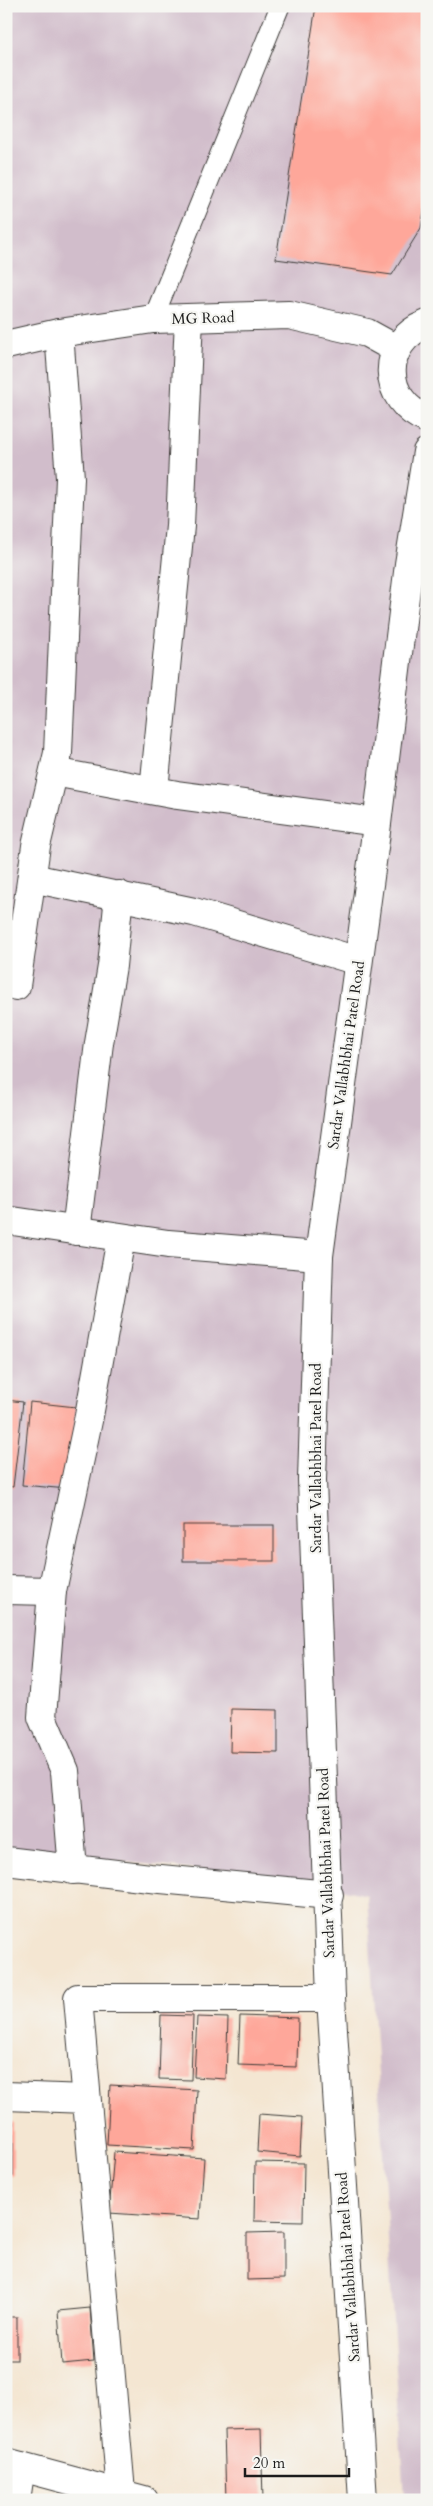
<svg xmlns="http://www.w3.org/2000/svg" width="433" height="2506" font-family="Cardo,serif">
  <rect width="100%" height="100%" fill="#f6f6f2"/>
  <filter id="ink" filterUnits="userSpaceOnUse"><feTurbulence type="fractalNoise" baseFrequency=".02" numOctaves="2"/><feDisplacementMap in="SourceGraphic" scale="10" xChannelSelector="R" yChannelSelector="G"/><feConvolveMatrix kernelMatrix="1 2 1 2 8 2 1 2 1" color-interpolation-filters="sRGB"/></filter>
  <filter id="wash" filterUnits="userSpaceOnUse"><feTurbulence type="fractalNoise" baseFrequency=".0096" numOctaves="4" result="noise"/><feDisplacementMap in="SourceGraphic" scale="20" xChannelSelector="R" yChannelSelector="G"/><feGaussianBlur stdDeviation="1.12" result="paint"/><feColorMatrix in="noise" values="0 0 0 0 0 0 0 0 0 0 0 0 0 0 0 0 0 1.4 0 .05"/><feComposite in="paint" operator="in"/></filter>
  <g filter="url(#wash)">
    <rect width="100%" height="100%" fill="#f4e6d2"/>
    <path fill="#d1bdcb" d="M6,6H427V2500H404L367,1895L309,1882L6,1849Z"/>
    <g id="blocks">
      <g fill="#fea79a">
        <path d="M316,6H427V194L421,228L392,275L276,259Z"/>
        <path d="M6,1400L23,1402L13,1487L6,1486Z"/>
        <path d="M30,1402L76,1407L68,1489L22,1485Z"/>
        <rect x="183" y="1525" width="91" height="36"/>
        <path d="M231,1709L278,1710V1753L230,1752Z"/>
        <path d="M161,2015L193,2016L191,2080L159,2079Z"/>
        <path d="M240,2016L298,2018L297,2067L238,2065Z"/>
        <path d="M197,2017L228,2018L226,2079L194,2077Z"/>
        <path d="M110,2085L197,2090L194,2150L107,2145Z"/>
        <path d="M259,2114L302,2117L300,2156L257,2152Z"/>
        <rect x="6" y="2122" width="7" height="54"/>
        <path d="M114,2152L204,2158L200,2219L109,2213Z"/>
        <path d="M255,2162L304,2163L303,2222L254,2221Z"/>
        <path d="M284,2232V2279L247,2280V2233Z"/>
        <path d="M90,2308L94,2361L62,2364L58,2311Z"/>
        <rect x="6" y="2317" width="11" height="43"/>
        <path d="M261,2429L263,2500H226L224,2430Z"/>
      </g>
    </g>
  </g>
  <g filter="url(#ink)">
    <use href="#blocks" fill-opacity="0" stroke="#3c3a37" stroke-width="1"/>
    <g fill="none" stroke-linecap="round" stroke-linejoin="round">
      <g stroke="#3c3a37" stroke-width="21">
        <path id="service" d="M153,319L280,6"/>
      </g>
      <g stroke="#3c3a37" stroke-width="30">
        <g id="minor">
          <path d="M54,772L177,795L377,822"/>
          <path d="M154,790L180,526L189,318"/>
          <path d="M32,878L194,912L358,961"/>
          <path d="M16,986L36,846L58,753L70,478L59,333"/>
          <path d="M6,1220L168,1244L319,1256"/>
          <path d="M76,1231L99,1043L112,966L119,895"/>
          <path d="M6,1590L52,1591"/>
          <path d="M6,1861L150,1878L329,1895"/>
          <path d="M73,1870L65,1771L42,1717L52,1591L89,1416L121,1238"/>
          <path d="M6,2096L86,2099"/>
          <path d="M6,2463L144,2500"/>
          <path d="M121,2492L78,1998H331"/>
          <path d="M16,2500L21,2467"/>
        </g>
      </g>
      <g stroke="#3c3a37" stroke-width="30">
        <g id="tertiary">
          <path d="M427,324C379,342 381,401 427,419"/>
          <path d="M6,345L59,333L153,319L289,315L367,333L396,349"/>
          <path d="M363,2500L331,1998L312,1480L319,1256L375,840L409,564L427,452"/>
        </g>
      </g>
      <use href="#service" stroke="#fff" stroke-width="19"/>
      <use href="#minor" stroke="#fff" stroke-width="28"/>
      <use href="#tertiary" stroke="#fff" stroke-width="28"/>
    </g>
  </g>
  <g text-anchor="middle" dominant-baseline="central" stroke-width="4.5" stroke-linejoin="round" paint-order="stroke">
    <g font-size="15" fill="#1c1c1c" stroke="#f6f6f2">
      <text transform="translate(203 318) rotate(-2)">MG Road</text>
      <text transform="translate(346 1055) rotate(-82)">Sardar Vallabhbhai Patel Road</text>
      <text transform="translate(316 1458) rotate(-90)">Sardar Vallabhbhai Patel Road</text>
      <text transform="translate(326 1863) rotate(-92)">Sardar Vallabhbhai Patel Road</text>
      <text transform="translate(348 2267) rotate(-94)">Sardar Vallabhbhai Patel Road</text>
    </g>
  </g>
  <rect width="433" height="2506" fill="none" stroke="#f6f6f2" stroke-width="25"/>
  <path d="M245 2468v8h104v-8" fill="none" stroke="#1c1c1c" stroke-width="2.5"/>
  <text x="253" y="2468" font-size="15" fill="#1c1c1c" stroke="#f6f6f2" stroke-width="4" paint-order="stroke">20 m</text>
</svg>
